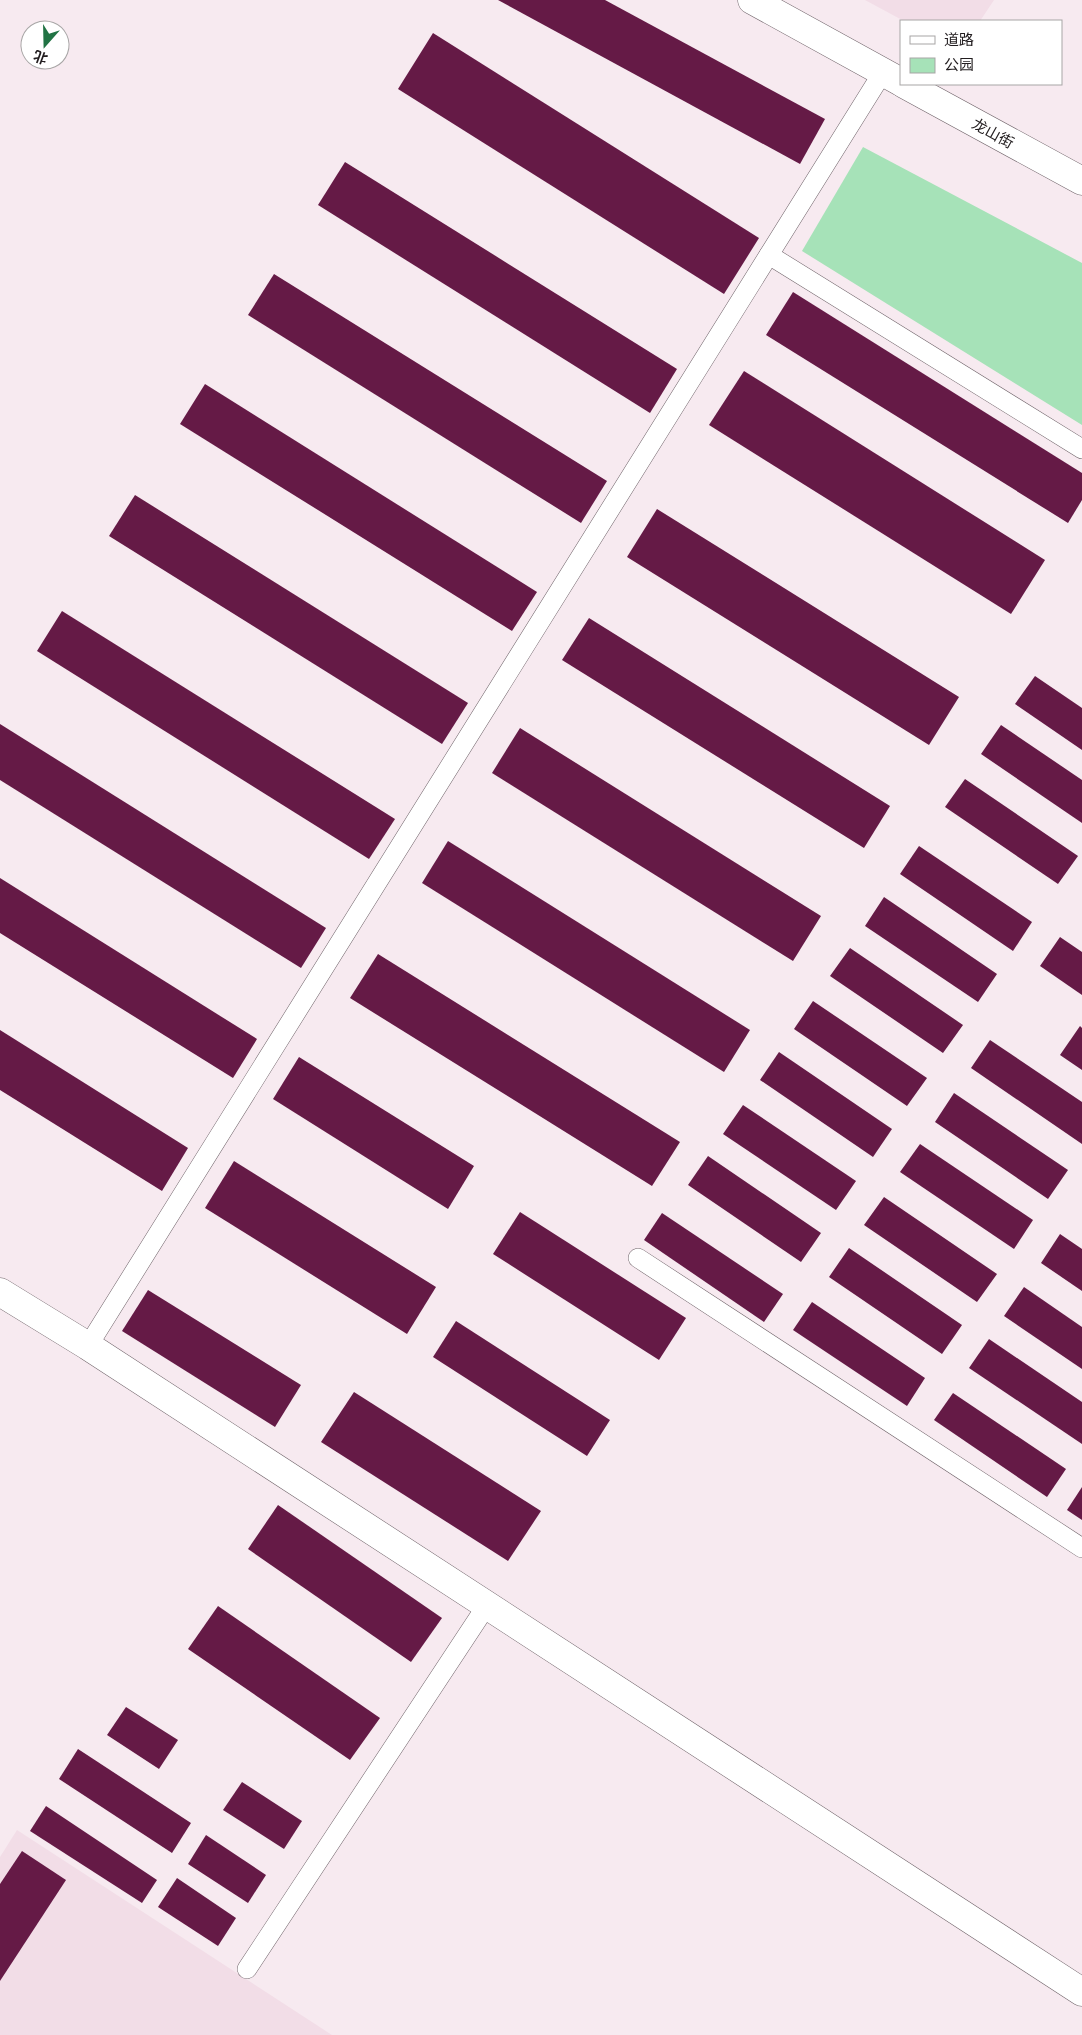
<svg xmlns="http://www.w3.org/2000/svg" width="1082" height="2035" font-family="'Titillium Web','Noto Sans SC',sans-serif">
  <rect width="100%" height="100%" fill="#f7eaf0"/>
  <g fill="#f2dde7">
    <path d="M865,0H994L980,21H904Z"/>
    <path d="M17,1830L332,2035H0V1857Z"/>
  </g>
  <path fill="#a6e2b8" d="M863,147L1082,263V425L802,251Z"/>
  <g fill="#651a46">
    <path d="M498,0H605L825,119L800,164Z"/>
    <path d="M433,33L759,238L724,294L398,89Z"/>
    <path d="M345,162L677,369L650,413L318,205Z"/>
    <path d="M274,274L607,481L581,523L248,315Z"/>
    <path d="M793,292L1082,473V500L1068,523L766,335Z"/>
    <path d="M744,371L1045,560L1011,614L709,425Z"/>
    <path d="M205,384L537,592L512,631L180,424Z"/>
    <path d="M135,495L468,703L442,744L109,536Z"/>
    <path d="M657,509L959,697L929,745L627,557Z"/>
    <path d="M62,611L395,819L369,859L37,651Z"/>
    <path d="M589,618L890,806L864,848L562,660Z"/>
    <path d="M1035,676L1082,708V750L1015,704Z"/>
    <path d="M0,724L326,928L301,968L0,780Z"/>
    <path d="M1001,725L1082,780V823L981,754Z"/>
    <path d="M520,728L821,916L793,961L492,773Z"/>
    <path d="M965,779L1078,856L1058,884L945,807Z"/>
    <path d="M448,841L750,1030L724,1072L422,883Z"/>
    <path d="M919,846L1032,922L1013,951L900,874Z"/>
    <path d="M0,878L257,1039L233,1078L0,933Z"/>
    <path d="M884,897L997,974L978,1002L865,926Z"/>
    <path d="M1060,937L1082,952V995L1040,966Z"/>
    <path d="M850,948L963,1025L943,1053L830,976Z"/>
    <path d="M378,954L680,1142L652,1186L350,998Z"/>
    <path d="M813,1001L927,1078L907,1106L794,1029Z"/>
    <path d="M1080,1026L1082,1028V1070L1060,1055Z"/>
    <path d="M0,1030L188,1148L162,1191L0,1090Z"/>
    <path d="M990,1040L1082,1102V1144L971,1068Z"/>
    <path d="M779,1052L892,1129L873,1157L760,1080Z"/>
    <path d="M299,1057L474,1166L448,1209L273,1099Z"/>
    <path d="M954,1093L1068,1170L1048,1199L935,1122Z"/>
    <path d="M743,1105L856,1181L836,1210L723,1134Z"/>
    <path d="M920,1144L1033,1220L1014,1249L900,1172Z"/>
    <path d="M708,1156L821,1233L801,1262L688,1185Z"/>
    <path d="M234,1161L436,1287L407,1334L205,1208Z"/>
    <path d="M884,1197L997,1274L977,1302L864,1225Z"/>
    <path d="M520,1212L686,1318L659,1360L493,1254Z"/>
    <path d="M662,1213L783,1294L764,1322L644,1240Z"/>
    <path d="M1060,1234L1082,1249V1291L1041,1263Z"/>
    <path d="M849,1248L962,1325L942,1354L829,1277Z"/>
    <path d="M1024,1287L1082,1327V1369L1004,1316Z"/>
    <path d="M148,1290L301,1385L275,1427L122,1331Z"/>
    <path d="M812,1302L925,1378L907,1406L793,1330Z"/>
    <path d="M456,1321L610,1420L587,1456L433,1357Z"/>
    <path d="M989,1339L1082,1402V1444L969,1368Z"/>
    <path d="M354,1392L541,1511L508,1561L321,1442Z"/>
    <path d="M953,1393L1066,1469L1047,1497L934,1420Z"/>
    <path d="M1082,1487V1520L1067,1510Z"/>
    <path d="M278,1505L442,1618L411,1662L248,1549Z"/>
    <path d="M218,1606L380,1718L350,1760L188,1649Z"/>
    <path d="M126,1707L178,1740L159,1769L107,1735Z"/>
    <path d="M78,1749L191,1823L172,1853L59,1779Z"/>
    <path d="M242,1782L302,1821L284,1849L223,1810Z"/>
    <path d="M46,1806L157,1880L142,1903L30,1831Z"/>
    <path d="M206,1835L266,1875L248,1903L188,1864Z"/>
    <path d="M22,1851L66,1880L0,1981V1884Z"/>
    <path d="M177,1878L236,1918L218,1946L158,1907Z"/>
  </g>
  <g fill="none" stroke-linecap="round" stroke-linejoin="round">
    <g stroke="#70646a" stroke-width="20">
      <g id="lane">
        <path d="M769,255L1082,449"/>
        <path d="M638,1258L1082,1548"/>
        <path d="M88,1346L883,72"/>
        <path d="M247,1969L487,1605"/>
      </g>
    </g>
    <g stroke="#70646a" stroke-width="29">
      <path id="street" d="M0,1292L88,1346L1082,1992"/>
    </g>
    <g stroke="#70646a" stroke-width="29">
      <g id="secondary">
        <path d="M752,0L901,82"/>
        <path d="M904,84L1082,181"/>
      </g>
    </g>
    <use href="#lane" stroke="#fff" stroke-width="19"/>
    <use href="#street" stroke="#fff" stroke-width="28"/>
    <use href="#secondary" stroke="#fff" stroke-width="28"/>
  </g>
  <g text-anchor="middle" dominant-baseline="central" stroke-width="5" stroke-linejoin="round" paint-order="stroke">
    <g font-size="15" fill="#221d1f" stroke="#fff">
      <text transform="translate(993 133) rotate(29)">龙山街</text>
    </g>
  </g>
  <rect x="900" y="20" width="162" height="65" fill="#ffffff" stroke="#a7a5a5"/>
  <rect x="910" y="36" width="25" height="8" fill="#ffffff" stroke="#a7a5a5"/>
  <text x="944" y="45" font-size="15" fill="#221d1f">道路</text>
  <rect x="910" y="58" width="25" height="15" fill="#a6e2b8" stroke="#a7a5a5"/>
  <text x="944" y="70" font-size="15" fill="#221d1f">公园</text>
  <g transform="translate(45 45) rotate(200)"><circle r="24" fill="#ffffff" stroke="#a7a5a5"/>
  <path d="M0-4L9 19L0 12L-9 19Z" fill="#217344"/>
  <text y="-8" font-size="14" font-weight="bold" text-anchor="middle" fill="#221d1f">北</text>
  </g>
</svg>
